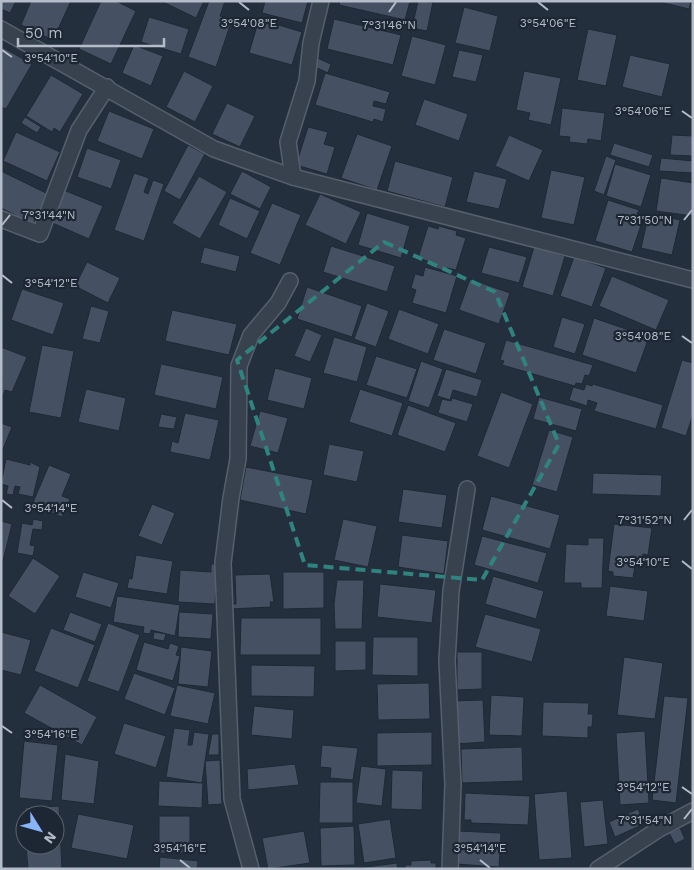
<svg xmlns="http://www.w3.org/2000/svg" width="694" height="870" font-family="'Work Sans',sans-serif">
  <rect width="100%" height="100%" fill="#242f3e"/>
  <g fill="#455162" stroke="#1f2835">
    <path d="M1,1H16L10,13L1,9Z"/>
    <path d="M31,1H71L53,40L21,25Z"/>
    <path d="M101,1H116L136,11L111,64L79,49Z"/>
    <path d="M161,1H204L196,18Z"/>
    <path d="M209,1H225L220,16L232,20L216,67L188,57Z"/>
    <path d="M265,1H308L302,23L262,13Z"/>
    <path d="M340,1H410L405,20L339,5Z"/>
    <path d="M418,1L433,2L427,31L412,28Z"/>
    <path d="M664,1H691L689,9L664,3Z"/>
    <path d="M464,7L498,16L490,51L455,43Z"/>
    <path d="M149,17L189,29L181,54L141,42Z"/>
    <path d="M259,19L302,32L292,65L249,53Z"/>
    <path d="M334,19L401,35L393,65L327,49Z"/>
    <path d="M588,29L617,35L606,86L577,80Z"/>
    <path d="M412,36L446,45L435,85L401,76Z"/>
    <path d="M134,45L163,56L151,86L122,73Z"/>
    <path d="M2,47L32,64L6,109L1,107Z"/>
    <path d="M459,50L483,55L476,82L452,77Z"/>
    <path d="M630,55L670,64L662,97L622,87Z"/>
    <path d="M317,58L331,64L328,73L313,66Z"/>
    <path d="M184,71L213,86L195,122L166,107Z"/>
    <path d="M524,71L561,78L551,125L528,120L530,113L516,110Z"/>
    <path d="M325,73L390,92L386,104L374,101L373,106L386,109L383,122L374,119L373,122L315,105Z"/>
    <path d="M51,75L83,94L60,132L54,128L52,132L26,116Z"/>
    <path d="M424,99L468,114L459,141L415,125Z"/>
    <path d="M227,103L255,116L240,147L212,134Z"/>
    <path d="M562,108L605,113L601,141L588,139L587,144L569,142L570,137L559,136Z"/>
    <path d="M109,111L154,129L142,159L97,141Z"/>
    <path d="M25,117L41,127L37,133L21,123Z"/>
    <path d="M308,127L328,132L324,144L335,147L327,174L296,165Z"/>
    <path d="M16,132L60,152L47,181L3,161Z"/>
    <path d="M357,134L392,146L377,190L341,178Z"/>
    <path d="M509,135L543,150L529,181L495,166Z"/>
    <path d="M672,135L693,136V156L670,155Z"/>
    <path d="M614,143L653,155L649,167L610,155Z"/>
    <path d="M188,145L205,154L180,200L164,191Z"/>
    <path d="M87,148L121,160L111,189L77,177Z"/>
    <path d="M606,156L616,160L604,195L594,191Z"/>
    <path d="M661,158L693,161V173L659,171Z"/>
    <path d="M395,161L453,177L445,207L387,191Z"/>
    <path d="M615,164L651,175L641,207L606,196Z"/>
    <path d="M551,170L585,177L574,225L541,218Z"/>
    <path d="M1,171L48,194L33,224L1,208Z"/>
    <path d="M242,171L271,187L260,209L230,194Z"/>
    <path d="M474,171L507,179L499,209L466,202Z"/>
    <path d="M134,173L149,178L144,192L148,194L153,180L164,184L144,241L114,230Z"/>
    <path d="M199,176L227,192L200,239L172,223Z"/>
    <path d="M661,178L693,183V216L656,211Z"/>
    <path d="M61,189L103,206L89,239L48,221Z"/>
    <path d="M320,194L361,212L346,244L305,225Z"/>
    <path d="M230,198L260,211L247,239L218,225Z"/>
    <path d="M608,200L639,210L637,214L644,216L632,252L595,241Z"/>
    <path d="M272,203L301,215L280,265L250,253Z"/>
    <path d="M367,213L410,226L401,258L358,245Z"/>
    <path d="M649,213L680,220L672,255L641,248Z"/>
    <path d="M428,226L438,229L439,226L457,231L456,235L466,238L456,270L447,268L445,271L435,268L436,264L418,258Z"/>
    <path d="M331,246L395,266L387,292L323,272Z"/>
    <path d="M204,247L240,256L236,272L200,263Z"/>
    <path d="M489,247L527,257L519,283L481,273Z"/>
    <path d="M534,247L565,256L553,296L522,287Z"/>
    <path d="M574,257L606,268L592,307L560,296Z"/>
    <path d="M87,262L120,278L108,303L75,286Z"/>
    <path d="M425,267L457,276L446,313L412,303L416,290L411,288L415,274L423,276Z"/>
    <path d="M612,276L669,300L656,330L599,306Z"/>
    <path d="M470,279L510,293L499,324L459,310Z"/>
    <path d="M307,287L362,306L352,337L297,319Z"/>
    <path d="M22,289L64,303L53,335L11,320Z"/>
    <path d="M367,303L389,311L376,347L354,339Z"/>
    <path d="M91,306L109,311L100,343L82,339Z"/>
    <path d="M399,309L439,324L428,354L388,339Z"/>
    <path d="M172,310L237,324L229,355L165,341Z"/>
    <path d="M562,317L585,324L575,354L553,347Z"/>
    <path d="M594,318L649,337L636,373L582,355Z"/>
    <path d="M306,328L322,335L310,362L294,356Z"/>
    <path d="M444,329L486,343L476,374L433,360Z"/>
    <path d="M334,337L367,347L357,382L323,373Z"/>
    <path d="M506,340L593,365L589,376L585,375L582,384L576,383L575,386L502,365L504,361L500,360Z"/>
    <path d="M42,345L74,351L61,418L29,412Z"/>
    <path d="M1,347L27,357L12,392L5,390L2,399Z"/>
    <path d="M376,356L417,369L407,398L366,385Z"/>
    <path d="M682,360L693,363V414L686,436L661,428Z"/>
    <path d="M421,361L443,369L429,408L408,401Z"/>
    <path d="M161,364L223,377L216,409L154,395Z"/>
    <path d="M275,368L312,378L304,409L267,400Z"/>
    <path d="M446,369L482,380L477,397L453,390L450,400L437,396Z"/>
    <path d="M586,384L592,386L593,384L663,405L656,429L594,411L597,403L588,400L587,406L569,400L573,387L584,390Z"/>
    <path d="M86,389L126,398L119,431L78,422Z"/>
    <path d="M360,389L403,403L392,436L349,422Z"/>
    <path d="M501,392L533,404L509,468L477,456Z"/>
    <path d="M539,397L582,409L576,431L533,419Z"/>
    <path d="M452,398L473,404L467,422L438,413L442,399L451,401Z"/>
    <path d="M408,405L456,423L445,452L397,435Z"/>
    <path d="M260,411L288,418L278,453L250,446Z"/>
    <path d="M185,413L219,420L210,460L170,452L172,441L178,443Z"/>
    <path d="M161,414L177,417L174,429L158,427Z"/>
    <path d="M1,423L12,427L1,454Z"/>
    <path d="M549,430L573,437L557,492L532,485Z"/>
    <path d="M329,444L364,451L357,482L323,475Z"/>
    <path d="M6,459L30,465V462L40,467L33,497L18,494L20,487L15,486L13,495L6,494L8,486L1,484Z"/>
    <path d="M49,465L71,474L62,496L70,499L62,517L32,505Z"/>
    <path d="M246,467L313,480L306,514L240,500Z"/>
    <path d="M593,473L662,475L661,496L592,494Z"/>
    <path d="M403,489L447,495L442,528L398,522Z"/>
    <path d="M491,496L560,515L550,549L482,530Z"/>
    <path d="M152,504L175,513L162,545L138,536Z"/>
    <path d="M33,519L43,521L42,530L33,529L30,545L35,546L33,556L17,553L22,523L32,525Z"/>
    <path d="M343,519L377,526L368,567L334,560Z"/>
    <path d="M1,521L12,524L3,561L1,560Z"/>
    <path d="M614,524L652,528L648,555L643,554L641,567L635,566L633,578L613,576V572L608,571Z"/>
    <path d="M402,535L448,541L444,574L398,567Z"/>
    <path d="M482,536L547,553L538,583L474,565Z"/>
    <path d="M588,538H604L602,588H581V583H564L566,544L588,545Z"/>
    <path d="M136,555L173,561L167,594L127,588L129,578L132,579Z"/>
    <path d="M33,558L60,576L35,614L8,596Z"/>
    <path d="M211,564H217L215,604L178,602L180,570L211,572Z"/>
    <path d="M83,572L119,583L111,608L75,597Z"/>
    <path d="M283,572H324V608L283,609Z"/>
    <path d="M270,574L274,602H270L271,607L230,609V604H236L235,575Z"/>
    <path d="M493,576L544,591L536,619L485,604Z"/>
    <path d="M337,580H364L362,629H335L334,604Z"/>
    <path d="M380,584L436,590L432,623L377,617Z"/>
    <path d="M610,586L648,591L644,621L606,616Z"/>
    <path d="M117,596L180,605L175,636L151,630L150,634L143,633L144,627L113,622Z"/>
    <path d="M70,612L102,624L95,642L63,630Z"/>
    <path d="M179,612L213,614L211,639L178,637Z"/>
    <path d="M485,614L541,629L532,662L475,647Z"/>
    <path d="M241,618H321V655H240Z"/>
    <path d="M108,623L140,635L119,692L87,681Z"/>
    <path d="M51,628L95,645L78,688L34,671Z"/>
    <path d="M1,632L31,640L21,675L1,670Z"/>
    <path d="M154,632L166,634L164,641L153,639Z"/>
    <path d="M373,637H418V676L372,675Z"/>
    <path d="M335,641H366V670L335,671Z"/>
    <path d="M144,642L168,649L170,643L179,646L176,655L180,656L173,681L136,670Z"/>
    <path d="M181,647L212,651L208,687L178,684Z"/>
    <path d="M457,652H482V689L457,690Z"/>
    <path d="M624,657L663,663L655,719L617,715Z"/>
    <path d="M251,665L315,666L314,697L251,696Z"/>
    <path d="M134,673L175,688L165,715L124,699Z"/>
    <path d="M429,683L430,719L378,720L377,684Z"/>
    <path d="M40,685L97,717L82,745L24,713Z"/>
    <path d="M177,685L215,693L208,724L170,716Z"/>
    <path d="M491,695L524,697L522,736L489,735Z"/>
    <path d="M664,696L688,698L676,803L652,800Z"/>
    <path d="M483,700L485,742L456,744L454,701Z"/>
    <path d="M543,702L589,703L588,714H593L592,727H588V738L542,736Z"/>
    <path d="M254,706L294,710L292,739L251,735Z"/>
    <path d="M124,723L166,736L156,768L114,754Z"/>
    <path d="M174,728L190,730L188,745H192L194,732L209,734L202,783L166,777Z"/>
    <path d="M645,731L649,803L620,805L616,733Z"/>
    <path d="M432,732V765L377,766V733Z"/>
    <path d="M212,734H219V755H208Z"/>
    <path d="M24,741L58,745L52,801L19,798Z"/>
    <path d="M322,745L358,748L353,780L330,778L331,768L320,767Z"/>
    <path d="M522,747L523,781L462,783L461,749Z"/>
    <path d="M65,754L99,761L94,804L61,800Z"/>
    <path d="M220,760L222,804L208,805L205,761Z"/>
    <path d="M295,764L299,785L248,790L247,769Z"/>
    <path d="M361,766L386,769L382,806L356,803Z"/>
    <path d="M392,770L423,771L422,810L391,809Z"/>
    <path d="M159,781L203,783L202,808L158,806Z"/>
    <path d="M320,782H353V823H319Z"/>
    <path d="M567,791L572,858L539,860L534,794Z"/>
    <path d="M465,793L530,796L528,825L471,823V820H464Z"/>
    <path d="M603,800L608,844L584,847L580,802Z"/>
    <path d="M59,806L62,869H28L26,845H55V815L25,816V808Z"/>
    <path d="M638,809L644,824L615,837L609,822Z"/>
    <path d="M78,814L134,825L127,859L71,848Z"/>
    <rect x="159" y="816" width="31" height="37"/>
    <path d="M390,819L396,858L364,863L358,824Z"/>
    <path d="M354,826L355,865L321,866L320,828Z"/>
    <path d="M680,828L685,839L675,844L669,833Z"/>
    <path d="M304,831L310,863L268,869L262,838Z"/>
    <path d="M458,831L501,833L499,867L456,864Z"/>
    <path d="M160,857L198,861L197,869H159Z"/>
    <path d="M431,860V863H436V869H405V865H411V861Z"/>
    <path d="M397,863L398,869H359V868Z"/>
  </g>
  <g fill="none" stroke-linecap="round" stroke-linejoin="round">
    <g stroke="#565f6c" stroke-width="18">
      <g id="street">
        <path d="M1,29L214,149L293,177L693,280"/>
        <path d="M293,177L288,142L307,81L311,43L321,1"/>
        <path d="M1,219L40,234L79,130L107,87"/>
        <path d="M251,869L232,799L223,563L231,498L238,459L239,366L251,335L278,303L290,281"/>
        <path d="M450,869L453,784L447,661L451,591L467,489"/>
        <path d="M598,869L659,829L693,811"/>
      </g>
    </g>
    <use href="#street" stroke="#38414e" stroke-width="15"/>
  </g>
  <path fill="none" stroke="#308480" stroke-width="4" stroke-dasharray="10 6" stroke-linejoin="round" d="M384,242L495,292L559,444L482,580L305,565L237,360Z"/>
  <path fill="none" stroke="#b4bcc9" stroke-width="2" d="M239,2L249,10M538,2L548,10M389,12L396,2M2,50L12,57M682,111L692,118M684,220L692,210M2,225L10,215M2,275L12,283M682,336L692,343M2,500L12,508M684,520L692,510M682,561L692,569M2,726L12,733M682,787L692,794M684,819L692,809M180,860L190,868M480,860L490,868"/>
  <g font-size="12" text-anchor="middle" fill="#b4bcc9" stroke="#1d2633" stroke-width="4.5" stroke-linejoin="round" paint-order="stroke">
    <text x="249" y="27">3°54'08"E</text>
    <text x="548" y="27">3°54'06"E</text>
    <text x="389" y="29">7°31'46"N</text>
    <text x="51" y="62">3°54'10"E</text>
    <text x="643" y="115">3°54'06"E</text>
    <text x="49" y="219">7°31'44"N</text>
    <text x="645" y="224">7°31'50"N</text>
    <text x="51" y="287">3°54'12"E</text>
    <text x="643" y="340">3°54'08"E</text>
    <text x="51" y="512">3°54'14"E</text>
    <text x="645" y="524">7°31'52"N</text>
    <text x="643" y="566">3°54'10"E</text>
    <text x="51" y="738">3°54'16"E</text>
    <text x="643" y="791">3°54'12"E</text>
    <text x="645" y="824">7°31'54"N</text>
    <text x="180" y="852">3°54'16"E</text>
    <text x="480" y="852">3°54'14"E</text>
  </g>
  <rect width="694" height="870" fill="none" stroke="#b4bcc9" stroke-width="5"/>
  <g transform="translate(40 830) rotate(127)"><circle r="24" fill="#1d2633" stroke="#59626f"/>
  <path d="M0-4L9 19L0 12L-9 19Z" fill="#8ab4f8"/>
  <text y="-8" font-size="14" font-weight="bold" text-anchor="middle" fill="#b4bcc9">N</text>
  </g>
  <path d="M18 38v8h146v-8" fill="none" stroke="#b4bcc9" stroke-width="2.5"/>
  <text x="25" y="38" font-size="15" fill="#b4bcc9" stroke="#1d2633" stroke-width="4" paint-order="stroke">50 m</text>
</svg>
